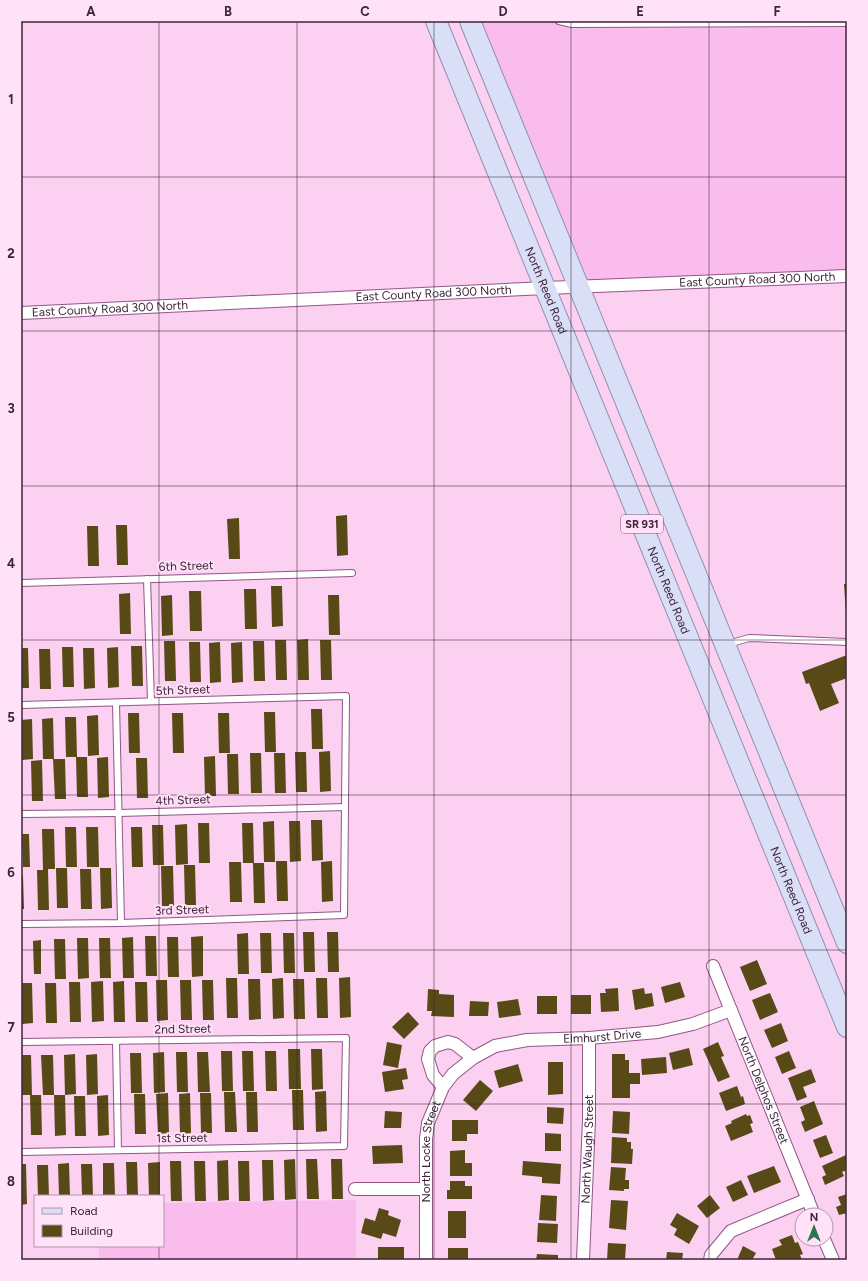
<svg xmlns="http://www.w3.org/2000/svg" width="868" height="1281" font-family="Figtree,sans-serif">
  <rect width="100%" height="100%" fill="#fbd0f1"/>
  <g fill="#f9bcec">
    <path d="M470,21H847V278L578,287Z"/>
    <path d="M356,1200V1260H99V1246H163V1203Z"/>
  </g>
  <g fill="#584a16">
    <path d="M347,515L348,555L337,556L336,516Z"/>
    <path d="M239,518L240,559H229L227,519Z"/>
    <path d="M116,525H127L128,565H117Z"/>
    <path d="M87,526H98L99,566H88Z"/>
    <path d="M844,584H847V613H846Z"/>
    <path d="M271,586H282L283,626L272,627Z"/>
    <path d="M244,589H256L257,629H245Z"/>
    <path d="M189,591H201L202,631H190Z"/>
    <path d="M130,593L131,634H120L119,594Z"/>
    <path d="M172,595L173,635L162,636L161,596Z"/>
    <path d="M328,595H339L340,635H329Z"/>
    <path d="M308,639L309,680H298L297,640Z"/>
    <path d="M275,640H286L287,680H276Z"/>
    <path d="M320,640H331L332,680H321Z"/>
    <path d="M164,641H175L176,681H165Z"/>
    <path d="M253,641H264L265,681H254Z"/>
    <path d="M189,642H200L201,682H190Z"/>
    <path d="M220,642L221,682L210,683L209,643Z"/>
    <path d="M242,642L243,682L232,683L231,643Z"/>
    <path d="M131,646H142L143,686H132Z"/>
    <path d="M62,647H73L74,687H63Z"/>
    <path d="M118,647L119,687L108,688L107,648Z"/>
    <path d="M21,648H28L29,688H21Z"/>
    <path d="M83,648H94L95,688L84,689Z"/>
    <path d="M39,649H50L51,689H40Z"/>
    <path d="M847,655V678L831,684L839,703L820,711L809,683L806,684L802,672Z"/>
    <path d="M311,709H322L323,749H312Z"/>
    <path d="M264,712H275L276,752H265Z"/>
    <path d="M128,713H139L140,753H129Z"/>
    <path d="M172,713H183L184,753H173Z"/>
    <path d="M218,713H229L230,753H219Z"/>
    <path d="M98,715L99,755L88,756L87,716Z"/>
    <path d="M65,717H76L77,757H66Z"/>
    <path d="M53,718L54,759H43L42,719Z"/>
    <path d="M32,719L33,759L22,760L21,720Z"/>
    <path d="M330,751L331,791L320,792L319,752Z"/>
    <path d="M295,752H306L307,792H296Z"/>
    <path d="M250,753H261L262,793H251Z"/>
    <path d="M274,753H285L286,793H275Z"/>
    <path d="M227,754H238L239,794H228Z"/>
    <path d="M215,756L216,796H205L204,757Z"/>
    <path d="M76,757H87L88,797H77Z"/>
    <path d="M108,757L109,797L98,798L97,758Z"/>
    <path d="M136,758H147L148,798H137Z"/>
    <path d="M53,759H65L66,799H55Z"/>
    <path d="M42,760L43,801H32L31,761Z"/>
    <path d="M311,820H322L323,860L312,861Z"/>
    <path d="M274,821L275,862H264L263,822Z"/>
    <path d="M289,821H300L301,861L290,862Z"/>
    <path d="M198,823H209L210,863H199Z"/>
    <path d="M242,823H253L254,863H243Z"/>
    <path d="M187,824L188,864L176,865L175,825Z"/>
    <path d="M152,825H163L164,865H153Z"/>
    <path d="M65,827H76L77,867H66Z"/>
    <path d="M86,827H98L99,867H87Z"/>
    <path d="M131,827H142L143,867H132Z"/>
    <path d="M42,829H54L55,869H48L49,910H38L37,870H43Z"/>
    <path d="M22,834H29L30,867H23Z"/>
    <path d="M276,861H287L288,901H277Z"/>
    <path d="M332,861L333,901L322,902L321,862Z"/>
    <path d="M229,862H241L242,902H230Z"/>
    <path d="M253,863H264L265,903H254Z"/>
    <path d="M184,865H195L196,905H185Z"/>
    <path d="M161,866H173L174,906H162Z"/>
    <path d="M56,868H67L68,908H57Z"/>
    <path d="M100,868H111L112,908L101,909Z"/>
    <path d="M80,869H91L92,909H81Z"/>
    <path d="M21,876H23L24,909H21Z"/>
    <path d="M303,932H314L315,972H304Z"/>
    <path d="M327,932H338L339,972H328Z"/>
    <path d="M248,933L249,974H238L237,934Z"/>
    <path d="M260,933H271L272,973H261Z"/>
    <path d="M283,933H294L295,973H284Z"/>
    <path d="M145,936H156L157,976H146Z"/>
    <path d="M203,936V976L192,977L191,937Z"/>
    <path d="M133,937L134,978H123L122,938Z"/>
    <path d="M167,937H178L179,977H168Z"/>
    <path d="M77,938H88L89,978L78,979Z"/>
    <path d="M99,938H110L111,978H100Z"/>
    <path d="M54,939H65L66,979H55Z"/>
    <path d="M41,940V974H34L33,941Z"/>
    <path d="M757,960L767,984L750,991L740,967Z"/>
    <path d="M350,977L351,1017L340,1018L339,978Z"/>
    <path d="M226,978H237L238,1018H227Z"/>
    <path d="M283,978L284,1018L273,1019L272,979Z"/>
    <path d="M316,978H327L328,1018H317Z"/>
    <path d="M248,979H260L261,1019L249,1020Z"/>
    <path d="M293,979H304L305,1019H294Z"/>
    <path d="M156,980H167L168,1020L157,1021Z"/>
    <path d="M180,980H191L192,1020H181Z"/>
    <path d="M202,980H213L214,1020H203Z"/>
    <path d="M103,981L104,1021L92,1022L91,982Z"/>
    <path d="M124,981L125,1022H114L113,982Z"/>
    <path d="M69,982H80L81,1022H70Z"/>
    <path d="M135,982H147L148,1022H136Z"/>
    <path d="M680,982L685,997L665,1003L661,987Z"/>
    <path d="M21,983H32L33,1023L22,1024Z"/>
    <path d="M45,983H56L57,1023H46Z"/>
    <path d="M618,988L619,1011L601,1012L600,993H606L605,989Z"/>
    <path d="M644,988L645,994L652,993L654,1006L635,1010L632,990Z"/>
    <path d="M428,989L439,990V994L454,995V1017L431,1016L432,1011H427Z"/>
    <path d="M770,993L778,1012L760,1020L752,1000Z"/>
    <rect x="571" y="995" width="20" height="19"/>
    <rect x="537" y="996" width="20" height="18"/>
    <path d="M518,999L521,1015L499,1018L497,1002Z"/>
    <path d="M470,1001L489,1002L488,1016H469Z"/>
    <path d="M408,1012L419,1024L404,1039L392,1027Z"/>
    <path d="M781,1023L788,1041L772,1048L764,1030Z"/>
    <path d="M387,1042L402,1045L398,1068L383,1065Z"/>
    <path d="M718,1042L724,1056L721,1057L730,1077L718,1082L703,1049Z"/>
    <path d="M689,1048L693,1065L673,1070L669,1053Z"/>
    <path d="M288,1049H300L301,1089H289Z"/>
    <path d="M311,1049H322L323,1089L312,1090Z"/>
    <path d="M221,1051H232L233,1091H222Z"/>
    <path d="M242,1051H253L254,1091H243Z"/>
    <path d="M265,1051H276L277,1091H266Z"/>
    <path d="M789,1051L796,1068L782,1074L775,1057Z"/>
    <path d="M164,1052L165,1092L154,1093L153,1053Z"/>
    <path d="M176,1052H187L188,1092H177Z"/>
    <path d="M197,1052H208L210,1092H198Z"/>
    <path d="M130,1053H141L142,1093H131Z"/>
    <path d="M75,1054L76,1094L65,1095L64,1055Z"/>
    <path d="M97,1054L98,1094L87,1095L86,1055Z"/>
    <path d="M612,1054H625V1060H629V1073H640V1084H630V1098H612Z"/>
    <path d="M21,1055H31L32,1095H41L42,1135H31L30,1095H21Z"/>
    <path d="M41,1055H53L54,1095H43Z"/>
    <path d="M666,1057L667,1073L642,1075L641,1059Z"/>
    <path d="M548,1062H563V1094L548,1095Z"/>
    <path d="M518,1064L523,1081L499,1088L494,1071Z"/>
    <path d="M406,1068L408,1079L402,1080L404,1089L385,1092L382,1072Z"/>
    <path d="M811,1069L816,1082L803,1087L807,1097L797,1101L788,1078Z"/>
    <path d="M480,1080L493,1091L476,1111L463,1100Z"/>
    <path d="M737,1086L741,1097L743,1096L745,1104L726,1111L719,1093Z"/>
    <path d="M292,1090H303L304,1130H293Z"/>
    <path d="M326,1091L327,1131L316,1132L315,1092Z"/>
    <path d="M224,1092H235L237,1132H225Z"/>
    <path d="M246,1092H257L258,1132H247Z"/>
    <path d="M168,1093L169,1133L158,1134L156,1094Z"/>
    <path d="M190,1093L191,1133L180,1134L179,1094Z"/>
    <path d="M200,1093H211L212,1133H201Z"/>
    <path d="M134,1094H145L146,1134H135Z"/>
    <path d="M54,1095H65L66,1135L55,1136Z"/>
    <path d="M108,1095L109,1135L98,1136L97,1096Z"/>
    <path d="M74,1096H85L86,1136H75Z"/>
    <path d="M814,1101L823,1124L805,1132L801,1122L805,1120L800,1107Z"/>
    <path d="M547,1107L564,1108L563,1124L547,1123Z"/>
    <path d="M385,1111L402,1112L401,1128H384Z"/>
    <path d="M613,1111L630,1112L629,1134L612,1133Z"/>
    <path d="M746,1114L747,1116L750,1115L753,1123L750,1124L753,1132L731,1141L725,1126L732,1123L731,1121Z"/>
    <path d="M452,1120H478V1134H467V1141H452Z"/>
    <path d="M545,1133L561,1134V1151H545Z"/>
    <path d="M826,1135L833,1153L820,1158L813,1140Z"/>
    <path d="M612,1137L627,1138V1142H631V1149H633L632,1164L611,1163Z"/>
    <path d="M402,1145L403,1163L373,1164L372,1146Z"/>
    <path d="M465,1150V1163H472V1176H450V1151Z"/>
    <path d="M846,1155L847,1170L842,1172L844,1176L825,1185L822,1177L826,1175L822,1166Z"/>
    <path d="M295,1159L296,1199L285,1200L284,1160Z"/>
    <path d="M306,1159H317L319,1199H307Z"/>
    <path d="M331,1159H342L343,1199H332Z"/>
    <path d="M228,1160L229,1200L218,1201L217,1161Z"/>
    <path d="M262,1160H273L274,1200L263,1201Z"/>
    <path d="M170,1161H181L182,1201H171Z"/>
    <path d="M194,1161H205L206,1201H195Z"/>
    <path d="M238,1161H249L250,1201H239Z"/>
    <path d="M523,1161L561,1164L560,1184L542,1183V1177L522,1175Z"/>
    <path d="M126,1162H137L138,1196H127Z"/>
    <path d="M160,1162V1196H149L148,1163Z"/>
    <path d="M69,1163L70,1196H59L58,1164Z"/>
    <path d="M103,1163H114L115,1196H103Z"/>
    <path d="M21,1164H26L27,1204L21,1205Z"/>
    <path d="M81,1164H92L93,1196H82Z"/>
    <path d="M37,1165H48L49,1196H38Z"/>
    <path d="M774,1166L781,1182L754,1193L747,1176Z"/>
    <path d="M611,1167L626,1168L625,1180H629V1189H624V1191L609,1190Z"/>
    <path d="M741,1180L748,1195L733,1202L726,1187Z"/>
    <path d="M450,1181H465V1186H472V1199H447V1190H450Z"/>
    <path d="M847,1194V1213L839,1215L836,1207L841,1205L838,1197Z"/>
    <path d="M541,1195L557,1196L556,1221L539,1220Z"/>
    <path d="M710,1195L720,1208L707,1218L697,1206Z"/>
    <path d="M611,1200L628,1201L626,1230L609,1228Z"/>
    <path d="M379,1208L389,1211L388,1215L401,1220L396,1237L383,1233L381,1239L361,1233L365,1218L375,1221Z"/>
    <rect x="448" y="1211" width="18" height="27"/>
    <path d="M677,1213L699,1226L689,1244L674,1235L677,1229L670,1225Z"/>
    <path d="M538,1223L558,1224L557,1243L537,1242Z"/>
    <path d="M792,1235L795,1243L798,1242L803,1254L800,1255L802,1260H787L786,1259L776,1260L772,1249L782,1245L779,1240Z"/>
    <path d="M608,1243L626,1244L625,1260H607Z"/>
    <path d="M743,1246L756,1253L752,1260H737Z"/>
    <rect x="378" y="1247" width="26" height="13"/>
    <rect x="448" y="1248" width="20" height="12"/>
    <path d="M667,1252L683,1253L682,1260H666Z"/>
    <path d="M537,1254L558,1255V1260H536Z"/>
  </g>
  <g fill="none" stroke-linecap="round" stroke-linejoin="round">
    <g stroke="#935588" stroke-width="8">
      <g id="service">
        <path d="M559,21L572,24L847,23"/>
        <path d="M147,579L151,701"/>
        <path d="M21,583L352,573"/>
        <path d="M728,644L749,638L847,642"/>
        <path d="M116,703L121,923"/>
        <path d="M21,705L346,696L344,915L121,923L21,924"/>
        <path d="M21,814L119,813L345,807"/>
        <path d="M116,1041L118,1150"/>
        <path d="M21,1042L346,1038L344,1146L21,1152"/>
      </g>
    </g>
    <g stroke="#935588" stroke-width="14">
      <g id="minor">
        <path id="s1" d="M21,313L546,288L847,276"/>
        <path id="s2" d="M713,966L814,1215"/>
        <path d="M443,1087L433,1075L428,1059L430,1051L435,1046L448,1042L455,1044L473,1058"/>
        <path d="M355,1189H426"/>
        <path d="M824,1239L833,1260"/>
        <path id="s3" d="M426,1260V1139L428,1123L443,1087L453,1074L473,1058L495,1046L527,1040L589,1038L658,1032L693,1024L731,1010"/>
        <path id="s4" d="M583,1260L589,1120V1038"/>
        <path d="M710,1260L711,1255L731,1231L808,1199"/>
      </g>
    </g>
    <g stroke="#9290b1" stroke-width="22">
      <g id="primary">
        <path id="s5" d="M436,21L847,1027"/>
        <path d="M470,21L847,943"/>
      </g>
    </g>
    <use href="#service" stroke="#fff" stroke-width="6"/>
    <use href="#minor" stroke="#fff" stroke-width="12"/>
    <use href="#primary" stroke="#d9dff7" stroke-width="20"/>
  </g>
  <path fill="none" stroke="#3e2439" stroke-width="1" stroke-opacity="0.55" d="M159,21V1196M297,21V1260M434,21V1260M571,21V1260M709,21V1260M21,177H847M21,331H847M21,486H847M21,640H847M21,795H847M21,950H847M21,1104H847M159,1246V1260"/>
  <g text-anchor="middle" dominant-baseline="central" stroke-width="4" stroke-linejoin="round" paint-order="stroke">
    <rect fill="#ffe2f8" stroke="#785d72" stroke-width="1" x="621" y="515" width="42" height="18" rx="3"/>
    <g font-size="11" font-weight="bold" fill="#3e2439">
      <text x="642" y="524">SR 931</text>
    </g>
    <g font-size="12" fill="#3e2439" stroke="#ffe2f8">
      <text stroke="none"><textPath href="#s1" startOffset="737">East County Road 300 North</textPath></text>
      <text stroke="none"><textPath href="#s5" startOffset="291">North Reed Road</textPath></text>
      <text stroke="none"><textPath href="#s1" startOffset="413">East County Road 300 North</textPath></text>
      <text stroke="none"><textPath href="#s1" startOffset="89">East County Road 300 North</textPath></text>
      <text transform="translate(186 566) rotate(-2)">6th Street</text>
      <text stroke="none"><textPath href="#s5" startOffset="615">North Reed Road</textPath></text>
      <text transform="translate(183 690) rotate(-2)">5th Street</text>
      <text transform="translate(183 800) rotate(-2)">4th Street</text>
      <text stroke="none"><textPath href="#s5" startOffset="939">North Reed Road</textPath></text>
      <text transform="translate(182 910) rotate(-2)">3rd Street</text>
      <text transform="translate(183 1029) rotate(-1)">2nd Street</text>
      <text stroke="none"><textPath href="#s3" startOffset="351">Elmhurst Drive</textPath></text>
      <text stroke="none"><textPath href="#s2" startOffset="134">North Delphos Street</textPath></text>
      <text transform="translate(182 1138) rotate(-1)">1st Street</text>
      <text stroke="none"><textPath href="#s4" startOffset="111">North Waugh Street</textPath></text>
      <text stroke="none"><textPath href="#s3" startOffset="109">North Locke Street</textPath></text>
    </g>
  </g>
  <rect width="868" height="1281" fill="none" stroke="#ffe2f8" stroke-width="44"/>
  <rect x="34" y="1195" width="130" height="52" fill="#ffe2f8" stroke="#b296ac"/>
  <rect x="42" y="1208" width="20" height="6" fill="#d9dff7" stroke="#b296ac"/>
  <text x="70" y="1215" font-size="12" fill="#3e2439">Road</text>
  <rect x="42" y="1225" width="20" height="12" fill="#584a16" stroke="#b296ac"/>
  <text x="70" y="1235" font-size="12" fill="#3e2439">Building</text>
  <g transform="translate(814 1227)"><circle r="19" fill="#ffe2f8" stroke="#b296ac"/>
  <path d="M0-3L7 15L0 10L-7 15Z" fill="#287849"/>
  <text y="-6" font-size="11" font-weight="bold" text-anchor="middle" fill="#3e2439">N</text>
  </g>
  <rect x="22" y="22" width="824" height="1237" fill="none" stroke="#3e2439" stroke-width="1.5"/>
  <g font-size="13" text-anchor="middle" font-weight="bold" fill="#3e2439">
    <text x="91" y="16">A</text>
    <text x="228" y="16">B</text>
    <text x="365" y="16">C</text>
    <text x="503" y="16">D</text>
    <text x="640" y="16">E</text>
    <text x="777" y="16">F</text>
    <text x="11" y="104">1</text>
    <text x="11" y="258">2</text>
    <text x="11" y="413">3</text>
    <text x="11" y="568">4</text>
    <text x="11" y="722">5</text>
    <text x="11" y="877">6</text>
    <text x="11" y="1032">7</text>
    <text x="11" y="1186">8</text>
  </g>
</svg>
